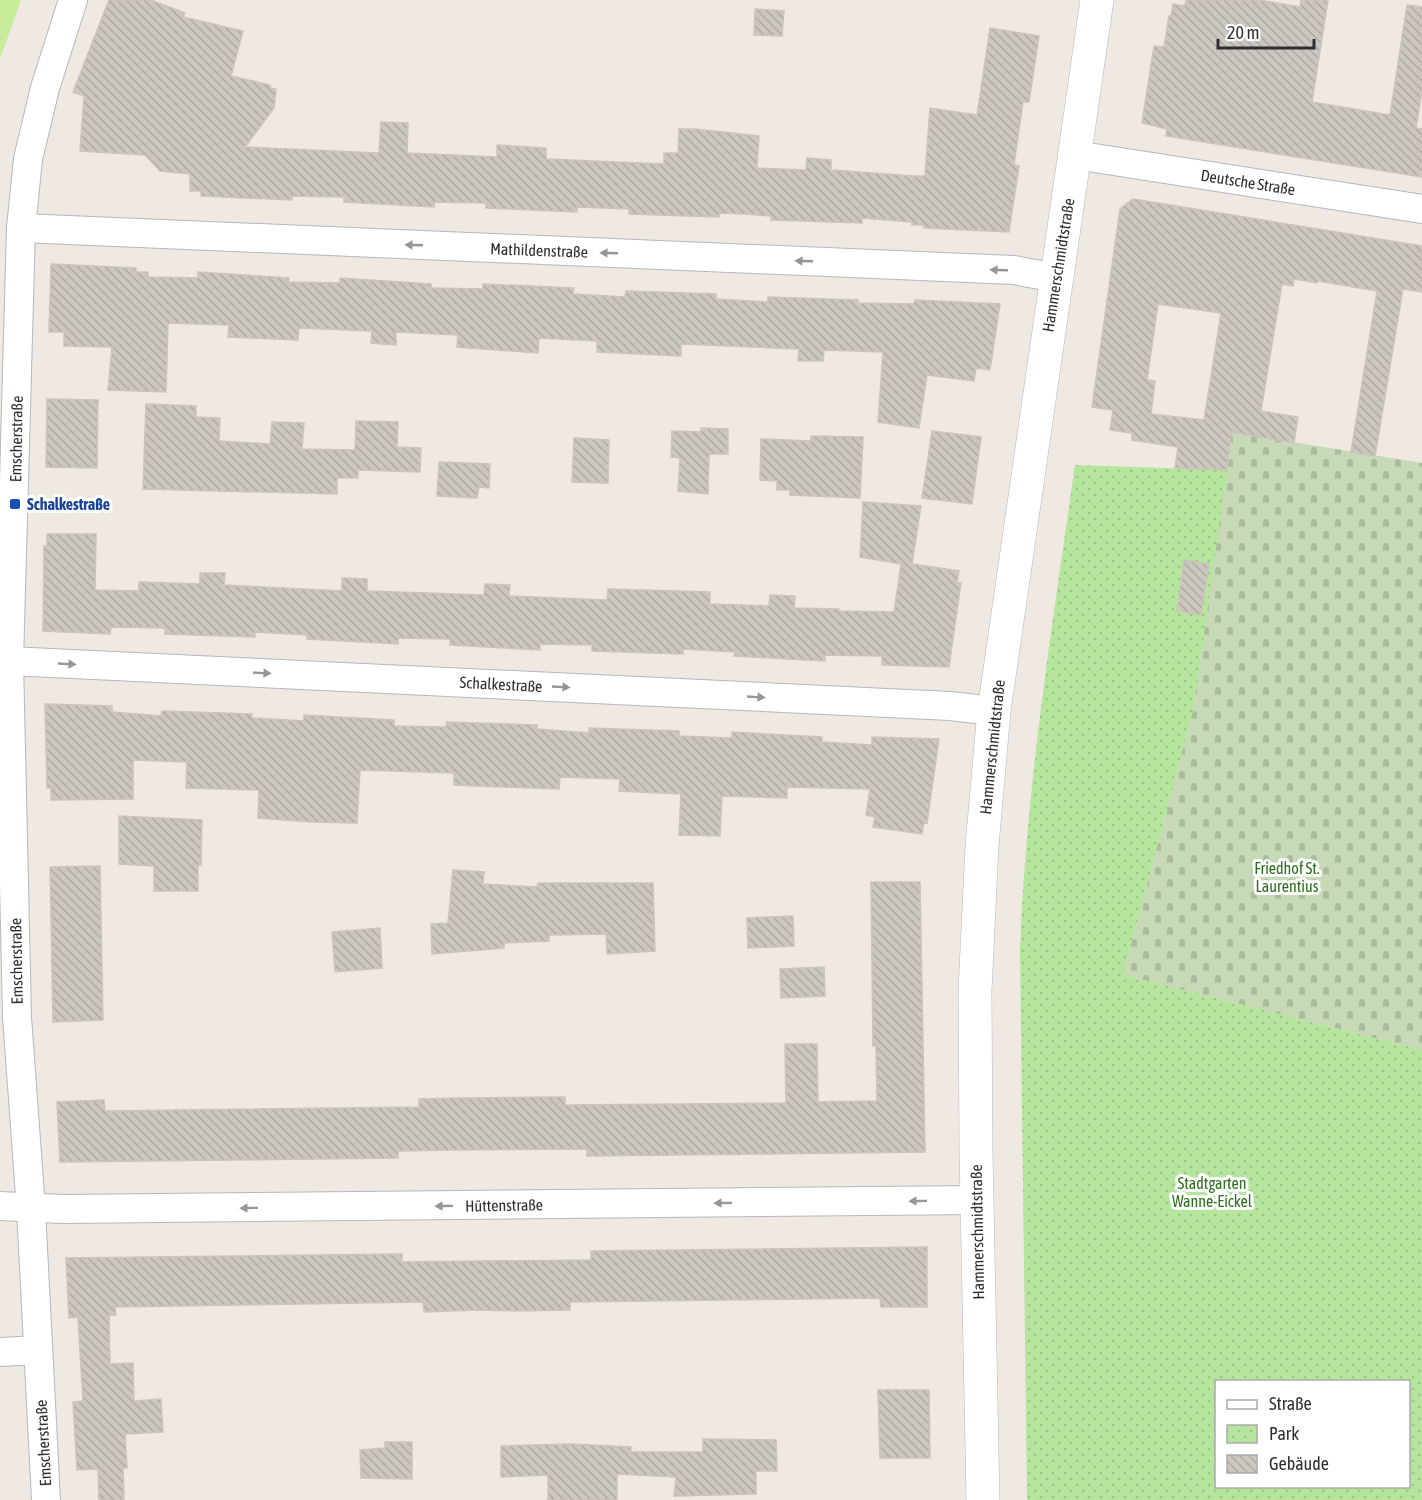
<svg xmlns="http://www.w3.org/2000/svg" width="1422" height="1500" font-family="'Asap Condensed',sans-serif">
  <defs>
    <pattern id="cemetery-stones" width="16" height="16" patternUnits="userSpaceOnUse" patternTransform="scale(1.5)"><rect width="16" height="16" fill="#c8d9b8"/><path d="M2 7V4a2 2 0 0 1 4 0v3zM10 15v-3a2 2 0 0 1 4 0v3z" fill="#acbb9e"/></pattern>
    <pattern id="park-dots" width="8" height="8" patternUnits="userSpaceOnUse" patternTransform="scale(1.5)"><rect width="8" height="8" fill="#b6e59e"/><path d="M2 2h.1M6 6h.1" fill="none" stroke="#9dc588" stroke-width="1.8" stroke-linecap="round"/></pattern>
    <pattern id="building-back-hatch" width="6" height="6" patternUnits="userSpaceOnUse" patternTransform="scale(1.5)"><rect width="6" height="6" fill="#cbc7bf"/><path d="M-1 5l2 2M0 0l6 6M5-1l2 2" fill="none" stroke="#afaba4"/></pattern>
  </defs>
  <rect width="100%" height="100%" fill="#efe9e1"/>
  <path fill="url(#cemetery-stones)" d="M1231,432L1422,463V1050L1123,975L1194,706Z"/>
  <path fill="url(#park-dots)" fill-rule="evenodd" d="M1075,465L1227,470L1194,706L1123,975L1422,1050V1500H1027L1020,950C1026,787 1052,627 1075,465ZM1216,1382H1408V1486H1216Z"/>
  <path fill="#c9ec9a" d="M0,0H21L0,59Z"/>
  <g fill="url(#building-back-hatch)" stroke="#cbc5ba" stroke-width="1.5" fill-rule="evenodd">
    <path d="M109,0H151L185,13L183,17L243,31L231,76L270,85V88L276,89L274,108L245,147L379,153L381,122L408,123L407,153L497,157V145L546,148V159L664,164V153H678L679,129H695L759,136L757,168L806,170L807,158L831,160V170L914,176H925L930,108L977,115L990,28L1039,36L1029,102H1023L1014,165L1019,166L1009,232L924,228V225H912V222L862,218V223L771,220V216L746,214L719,213V217L629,214V209L577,207V212L486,208V203L434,202V207L344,202V197L292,196V200L201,196V191H190V174L160,171L145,155L80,151L84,96L73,92Z"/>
    <path d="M1186,0H1259L1300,7L1301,0H1328L1312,102L1390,115L1407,5L1422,7V91L1416,128L1422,129V177L1166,136L1167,129L1142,123L1154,46L1164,47L1169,16H1171L1173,4L1185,6Z"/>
    <path d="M755,9L784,11L782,36L754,35Z"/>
    <path d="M1133,199L1422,246V292L1403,289L1375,456L1351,452L1377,291L1318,281L1317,283L1294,279L1293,286L1282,284L1261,411L1298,417L1294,443L1231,432L1227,470L1175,468L1178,447L1132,440V433L1110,430L1113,410L1092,407L1120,209ZM1158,304L1221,313L1204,420L1151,414L1155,381L1147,380Z"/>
    <path d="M51,264L136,268V272H148V277L198,278V272L289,278L288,282L340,283V278L431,284V288L483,289V284L574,288L573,294L625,297L626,291L716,294V299L768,302V297L858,300V303L914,304L915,300L1000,304L990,370L976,368L974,381L927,375L919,428L878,422L883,352L824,350L823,361H798L799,349L681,344V356L597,352V341L539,338L538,353L457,347L458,335L396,332V345L371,343L372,331L299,328L298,340L228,337L229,325L168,323L166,392L108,390L112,347L64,346V332H49Z"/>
    <path d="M47,399L98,400L97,468L46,467Z"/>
    <path d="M146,404L196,406V417L220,418L219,441L270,444L272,422L304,423L302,449L355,450L356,421L398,422L397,447L421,448L420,472L358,470V478H337V494L143,489Z"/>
    <path d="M701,428L728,429V454H709L708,494L678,491L680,458L671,457L672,431L701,432Z"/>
    <path d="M932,431L981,437L972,504L922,498Z"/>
    <path d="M811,436L863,437L860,498L790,495V490H777V481L760,480L761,439L811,441Z"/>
    <path d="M574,438L609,440L608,483L572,482Z"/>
    <path d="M439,462L490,464L489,488L479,487L477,498L437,496Z"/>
    <path d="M863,502L921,506L912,564L959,571L957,583H961L949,667L882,665V656L825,655V661L734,656L735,652L683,649V654L592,651V645L540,644V650L450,645V639L398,638V644L307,639V635L255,632V637L165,634V628L111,627L110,634L43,631L44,546H47V534H96L95,590L139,591V582L200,584V573H225L224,585L342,591V578L367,579V591L484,595L485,584L510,585L509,596L607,600L608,589L710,592V604L769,606L770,595L795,596L794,608L839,609V611L894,612L901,564L860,557Z"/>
    <path d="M1184,560L1209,564L1201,615L1177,611Z"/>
    <path d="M45,704L112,706V712L161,716L162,711L252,714V718L304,721V715L394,720V726L446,727L447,722L537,725V729L589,733V728L679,731V736L732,738V732L822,737V742L872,745V737L939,739L927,823L924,822L922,834L873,827L875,817L866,815L870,789L787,787V798L722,796L720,836L679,835L681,794L619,791L620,779L560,777L559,789L454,785V773L360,770L357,823L312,822L258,818L259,790L186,788L187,762L133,760V799L51,800V788H47Z"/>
    <path d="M119,816L202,820L201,865H198V891H154V866L119,864Z"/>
    <path d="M100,866L103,1020L53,1022L50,867Z"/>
    <path d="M453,870L484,872L483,884L537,887L538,883H653L655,951L607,954L606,934L549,935V941L504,943V948L432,954L431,924L448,923Z"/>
    <path d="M871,882H920L925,1152L587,1156V1149L454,1150L398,1151V1158L60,1162L57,1102L104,1100L105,1111L419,1107V1099L463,1098L565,1097V1105L786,1103L785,1044H817L818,1102L877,1101L876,1046H873Z"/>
    <path d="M793,916L794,946L748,948L747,918Z"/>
    <path d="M380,928L382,968L335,972L332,932Z"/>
    <path d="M824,967L825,996L781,998L780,969Z"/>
    <path d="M927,1247V1307H881L880,1298L570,1302V1310L516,1311L478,1310L424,1312L423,1302L115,1307L116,1315H109L110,1364L133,1363L134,1401L161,1399L163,1432L125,1434L127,1468H123L124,1500H99L98,1469L77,1470L73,1402L83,1401L78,1317L69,1318L66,1258L402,1254V1262L591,1260V1251Z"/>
    <path d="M878,1390H929L930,1458H880Z"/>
    <path d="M703,1439L776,1440L777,1471H756V1494L674,1496L676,1477L617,1474V1500H548V1475L501,1477V1446L571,1444L631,1447V1452H703Z"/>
    <path d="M385,1442H412V1479L361,1478L360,1450L385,1448Z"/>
  </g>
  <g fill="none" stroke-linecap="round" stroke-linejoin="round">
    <g stroke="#b4b7c1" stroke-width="30">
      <g id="minor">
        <path d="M1075,155L1422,209"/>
        <path d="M21,228L1014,270L1056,278"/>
        <path d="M9,661L950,706L994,711"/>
        <path d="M0,1206L63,1209L977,1200"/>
        <path d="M0,1352L37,1350"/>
        <path d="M46,1500L31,1209L17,1017L9,661L21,228L28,159L45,88L73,0"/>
      </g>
    </g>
    <g stroke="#b4b7c1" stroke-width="34">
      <path id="secondary" d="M983,1500L976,1151L975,990L982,846L994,711L1097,0"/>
    </g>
    <use href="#minor" stroke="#fff" stroke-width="28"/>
    <use href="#secondary" stroke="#fff" stroke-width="33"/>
  </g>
  <defs><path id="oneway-solid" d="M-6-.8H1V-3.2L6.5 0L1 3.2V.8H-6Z" transform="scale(1.5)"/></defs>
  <g fill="#969696">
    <use href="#oneway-solid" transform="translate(414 245) rotate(-178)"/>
    <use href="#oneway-solid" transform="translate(609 253) rotate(-178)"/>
    <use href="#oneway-solid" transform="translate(804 261) rotate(-178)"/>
    <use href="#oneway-solid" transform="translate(999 270) rotate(-178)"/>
    <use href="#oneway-solid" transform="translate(67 664) rotate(3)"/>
    <use href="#oneway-solid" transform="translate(262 673) rotate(3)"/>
    <use href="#oneway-solid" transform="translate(561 687) rotate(3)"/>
    <use href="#oneway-solid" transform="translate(756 697) rotate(3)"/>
    <use href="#oneway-solid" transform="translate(918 1201) rotate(179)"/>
    <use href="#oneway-solid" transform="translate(723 1203) rotate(179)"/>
    <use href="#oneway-solid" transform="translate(444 1206) rotate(179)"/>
    <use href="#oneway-solid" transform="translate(249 1208) rotate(179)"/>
  </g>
  <rect fill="#1a4fb4" stroke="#fff" stroke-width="2" x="9" y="498" width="12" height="12" rx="3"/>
  <g text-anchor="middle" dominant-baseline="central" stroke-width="6" stroke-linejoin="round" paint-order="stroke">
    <g font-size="16" fill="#2e2e2e" stroke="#fff">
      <text transform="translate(1248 182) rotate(9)">Deutsche Straße</text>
      <text transform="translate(539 250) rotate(2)">Mathildenstraße</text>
      <text transform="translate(1058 265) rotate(-81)">Hammerschmidtstraße</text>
      <text transform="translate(16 439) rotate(-89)">Emscherstraße</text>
      <text transform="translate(501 684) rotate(3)">Schalkestraße</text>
      <text transform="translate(992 747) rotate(-84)">Hammerschmidtstraße</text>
      <text transform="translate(16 961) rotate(-91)">Emscherstraße</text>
      <text transform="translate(504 1205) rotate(-1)">Hüttenstraße</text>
      <text transform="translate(977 1232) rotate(-91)">Hammerschmidtstraße</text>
      <text transform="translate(43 1443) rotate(-93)">Emscherstraße</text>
    </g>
    <g font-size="16" font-weight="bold" fill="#164399" stroke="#fff" text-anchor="start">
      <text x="27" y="504">Schalkestraße</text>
    </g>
    <g font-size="16" fill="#2c6e1b" stroke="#fff">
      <text x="1287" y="868">Friedhof St.<tspan x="1287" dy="18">Laurentius</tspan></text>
      <text x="1212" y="1183">Stadtgarten<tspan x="1212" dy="18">Wanne-Eickel</tspan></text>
    </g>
  </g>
  <rect x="1215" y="1380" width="195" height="108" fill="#ffffff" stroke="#ababab" stroke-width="1.5"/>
  <rect x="1227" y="1400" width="30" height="9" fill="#ffffff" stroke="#ababab" stroke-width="1.5"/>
  <text x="1269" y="1410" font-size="18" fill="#2e2e2e">Straße</text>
  <rect x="1227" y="1425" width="30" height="18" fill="url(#park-dots)" stroke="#ababab" stroke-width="1.5"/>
  <text x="1269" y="1440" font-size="18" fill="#2e2e2e">Park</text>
  <rect x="1227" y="1455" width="30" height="18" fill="url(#building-back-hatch)" stroke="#ababab" stroke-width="1.5"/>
  <text x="1269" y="1470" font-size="18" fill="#2e2e2e">Gebäude</text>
  <path d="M1218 39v9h96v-9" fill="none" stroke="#2e2e2e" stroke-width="3"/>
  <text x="1227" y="39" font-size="18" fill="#2e2e2e" stroke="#ffffff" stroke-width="4.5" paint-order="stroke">20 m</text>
</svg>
